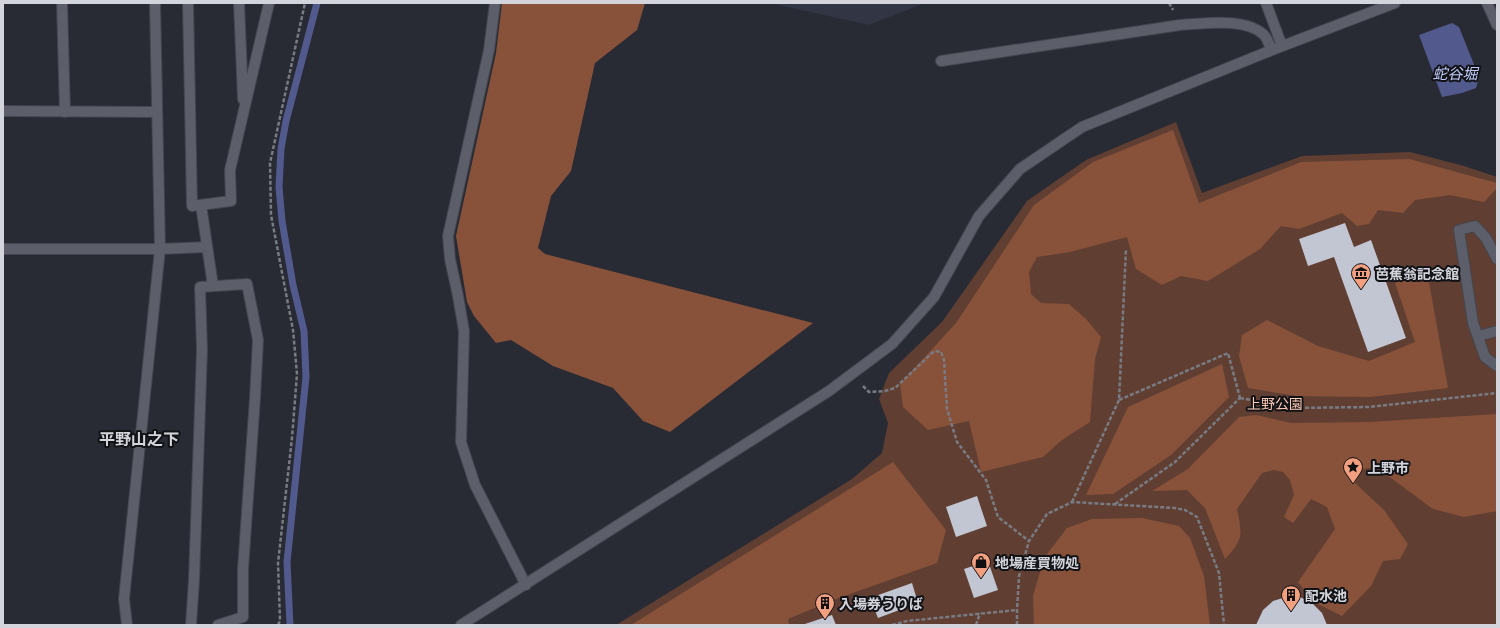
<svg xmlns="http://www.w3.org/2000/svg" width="1500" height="628" font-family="'Noto Sans','Noto Sans JP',sans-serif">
  <rect width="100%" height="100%" fill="#282a34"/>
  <path fill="#323544" d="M769,3H925L869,25Z"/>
  <path fill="#603f32" d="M1176,122L1202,193L1302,156L1410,152L1464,166L1497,177V625H616L852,479L882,453L888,423L879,399L889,373L942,322L1027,201L1086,160Z"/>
  <g fill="#88513a">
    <path d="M502,3H645L637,30L595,63L571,171L551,196L538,248L545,254L813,323L670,432L643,421L613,388L553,366L511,340L496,343L474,316L467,302L456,236L496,53Z"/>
    <path d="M1173,130L1199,203L1301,162L1409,159L1497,183V188L1484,202L1450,195L1415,200L1403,213L1378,210L1369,224L1357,226L1342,213L1299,229L1281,226L1260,249L1208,281L1181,276L1162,285L1136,269L1127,237L1070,252L1037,257L1029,272L1031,294L1041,303L1069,304L1086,319L1101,337L1095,359L1090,422L1062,440L1043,457L981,472L969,421L928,430L903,407L900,384L956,323L1034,205L1093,162Z"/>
    <path d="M1390,268L1429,282L1448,388L1370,397L1296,396L1248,388L1239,356L1242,335L1267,320L1318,346L1369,361L1415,342Z"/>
    <path d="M1222,364L1229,397L1171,455L1113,494L1086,495L1128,407Z"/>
    <path d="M1497,414V511L1464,517L1433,509L1376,467L1363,469L1355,483L1384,510L1408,544L1400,559L1383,561L1371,586L1342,616L1314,602L1298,582L1335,529L1327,507L1311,499L1293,523L1284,517L1294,495L1290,480L1283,472L1274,470L1262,473L1237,509C1242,535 1244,539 1225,559L1205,508L1187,490L1152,491L1188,469L1239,417L1256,415L1291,423L1369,422Z"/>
    <path d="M893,462L946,530L937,563L836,599L788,619L789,625H631Z"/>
    <path d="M1142,518L1179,526L1190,538L1204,576L1210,625H1034L1033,596L1044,558L1067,528L1092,519Z"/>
  </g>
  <path fill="#525a8d" d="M1452,23L1459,27L1479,77L1476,88L1462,93L1442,97L1419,35Z"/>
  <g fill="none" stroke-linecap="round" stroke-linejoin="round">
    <path stroke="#525a8d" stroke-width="7" d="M290,625L287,562L306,377L304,331L293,285L282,221L279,187L281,149L286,121L317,3"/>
  </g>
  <g fill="#c2c5d2">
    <path d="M1345,223L1354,247L1371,240L1406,338L1368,352L1334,257L1308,266L1299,239Z"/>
    <path d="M977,496L987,526L956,537L946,507Z"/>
    <path d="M988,561L998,590L974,598L964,569Z"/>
    <path d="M912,583L918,603L878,618L870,598Z"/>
    <path d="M1286,597H1300L1312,603L1322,613L1327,625H1256L1263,610L1273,601Z"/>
    <path d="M832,615L836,625H802Z"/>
  </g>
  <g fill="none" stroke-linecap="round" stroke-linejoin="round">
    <g stroke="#44454e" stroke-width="12">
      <g id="minor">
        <path d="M62,3L65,112"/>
        <path d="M188,3L192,206L231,201L230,170L269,3"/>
        <path d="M239,3L243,99"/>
        <path d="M495,3L489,50L448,236L450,259L458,296L464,331L461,442L475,485L526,585"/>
        <path d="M1266,3L1282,46"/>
        <path d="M1487,3L1497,25"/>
        <path d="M941,61L1180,25C1204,24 1244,17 1263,34C1267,37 1269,45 1272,50"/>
        <path d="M3,111L157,112"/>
        <path d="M201,205L213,286"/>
        <path d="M3,249H160L207,247"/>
        <path d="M1497,259L1486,238L1475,226L1459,230L1473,323L1485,357L1497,366"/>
        <path d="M1478,336L1497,331"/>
        <path d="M127,625L124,599L160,249L155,3"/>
        <path d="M191,625L194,580L202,350L200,287L247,284L258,340L255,398L243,569V617L218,625"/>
        <path d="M461,625L829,391L892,344L934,297L979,216L1020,169L1082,127L1272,50L1395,3"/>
      </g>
    </g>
    <g stroke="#797b83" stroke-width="2.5" stroke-dasharray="4 2" stroke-linecap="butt">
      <path d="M1169,3L1173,10"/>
      <path d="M863,386L869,392L885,391L895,388L932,353L935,351L941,352L944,360L947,409L957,442L986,480L998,517L1029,541"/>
      <path d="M1240,398L1294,408L1369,407L1497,393"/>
      <path d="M1119,400L1228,353L1240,398"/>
      <path d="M1072,502L1119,400L1126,249"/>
      <path d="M1115,504L1175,462L1240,398"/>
      <path d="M278,625L280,621L278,563L292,438L297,374L293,330L271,215L270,163L305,3"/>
      <path d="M892,625L907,621L1017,610"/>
      <path d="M976,625L980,613"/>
      <path d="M1017,625V610L1019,576L1029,541L1047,514L1072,502L1175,508L1185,510L1197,517L1219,573L1224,625"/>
    </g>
    <use href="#minor" stroke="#5c5e6a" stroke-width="10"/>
  </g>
  <defs>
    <g id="museum-pin" transform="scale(1)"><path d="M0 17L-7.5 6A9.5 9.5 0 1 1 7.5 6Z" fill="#f2a07f" stroke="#121317"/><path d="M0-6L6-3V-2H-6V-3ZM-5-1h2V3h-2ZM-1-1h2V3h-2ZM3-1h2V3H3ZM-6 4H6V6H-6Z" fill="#111"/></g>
    <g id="sight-pin" transform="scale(1)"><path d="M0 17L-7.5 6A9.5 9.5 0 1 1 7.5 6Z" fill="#f2a07f" stroke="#121317"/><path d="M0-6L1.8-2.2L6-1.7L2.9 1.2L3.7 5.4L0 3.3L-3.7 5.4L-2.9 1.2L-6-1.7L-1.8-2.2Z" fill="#111"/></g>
    <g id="shop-pin" transform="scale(1)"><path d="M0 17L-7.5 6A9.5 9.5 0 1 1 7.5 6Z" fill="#f2a07f" stroke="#121317"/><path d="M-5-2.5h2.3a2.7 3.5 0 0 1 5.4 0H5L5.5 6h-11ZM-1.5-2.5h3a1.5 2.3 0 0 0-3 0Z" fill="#111"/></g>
    <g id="building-pin" transform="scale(1)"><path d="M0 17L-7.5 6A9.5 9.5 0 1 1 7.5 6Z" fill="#f2a07f" stroke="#121317"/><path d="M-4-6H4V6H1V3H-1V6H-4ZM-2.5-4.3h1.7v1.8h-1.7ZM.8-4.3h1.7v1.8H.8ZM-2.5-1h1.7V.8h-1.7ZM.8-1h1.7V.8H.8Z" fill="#111"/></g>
  </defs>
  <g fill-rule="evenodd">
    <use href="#museum-pin" x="1361" y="273"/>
    <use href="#sight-pin" x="1353" y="467"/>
    <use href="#shop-pin" x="981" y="562"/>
    <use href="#building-pin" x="1291" y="595"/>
    <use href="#building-pin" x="825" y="603"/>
  </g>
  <g text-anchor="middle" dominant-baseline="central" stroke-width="4" stroke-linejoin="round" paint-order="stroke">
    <g font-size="14" font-weight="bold" fill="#d4d5dc" stroke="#121317" text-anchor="start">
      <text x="1375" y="273">芭蕉翁記念館</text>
      <text x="1367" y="467">上野市</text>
      <text x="995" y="562">地場産買物処</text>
      <text x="1305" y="595">配水池</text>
      <text x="839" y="603">入場券うりば</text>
    </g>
    <g font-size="14" fill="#fdc8b3" stroke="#121317">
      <text x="1275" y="403">上野公園</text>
    </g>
    <g font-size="15" font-style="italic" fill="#c1cbfb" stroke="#121317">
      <text x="1455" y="73">蛇谷堀</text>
    </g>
    <g font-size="16" font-weight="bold" fill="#d4d5dc" stroke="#121317">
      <text x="139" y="439">平野山之下</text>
    </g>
  </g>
  <rect width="1500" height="628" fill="none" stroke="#d4d5dc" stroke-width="8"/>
</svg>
